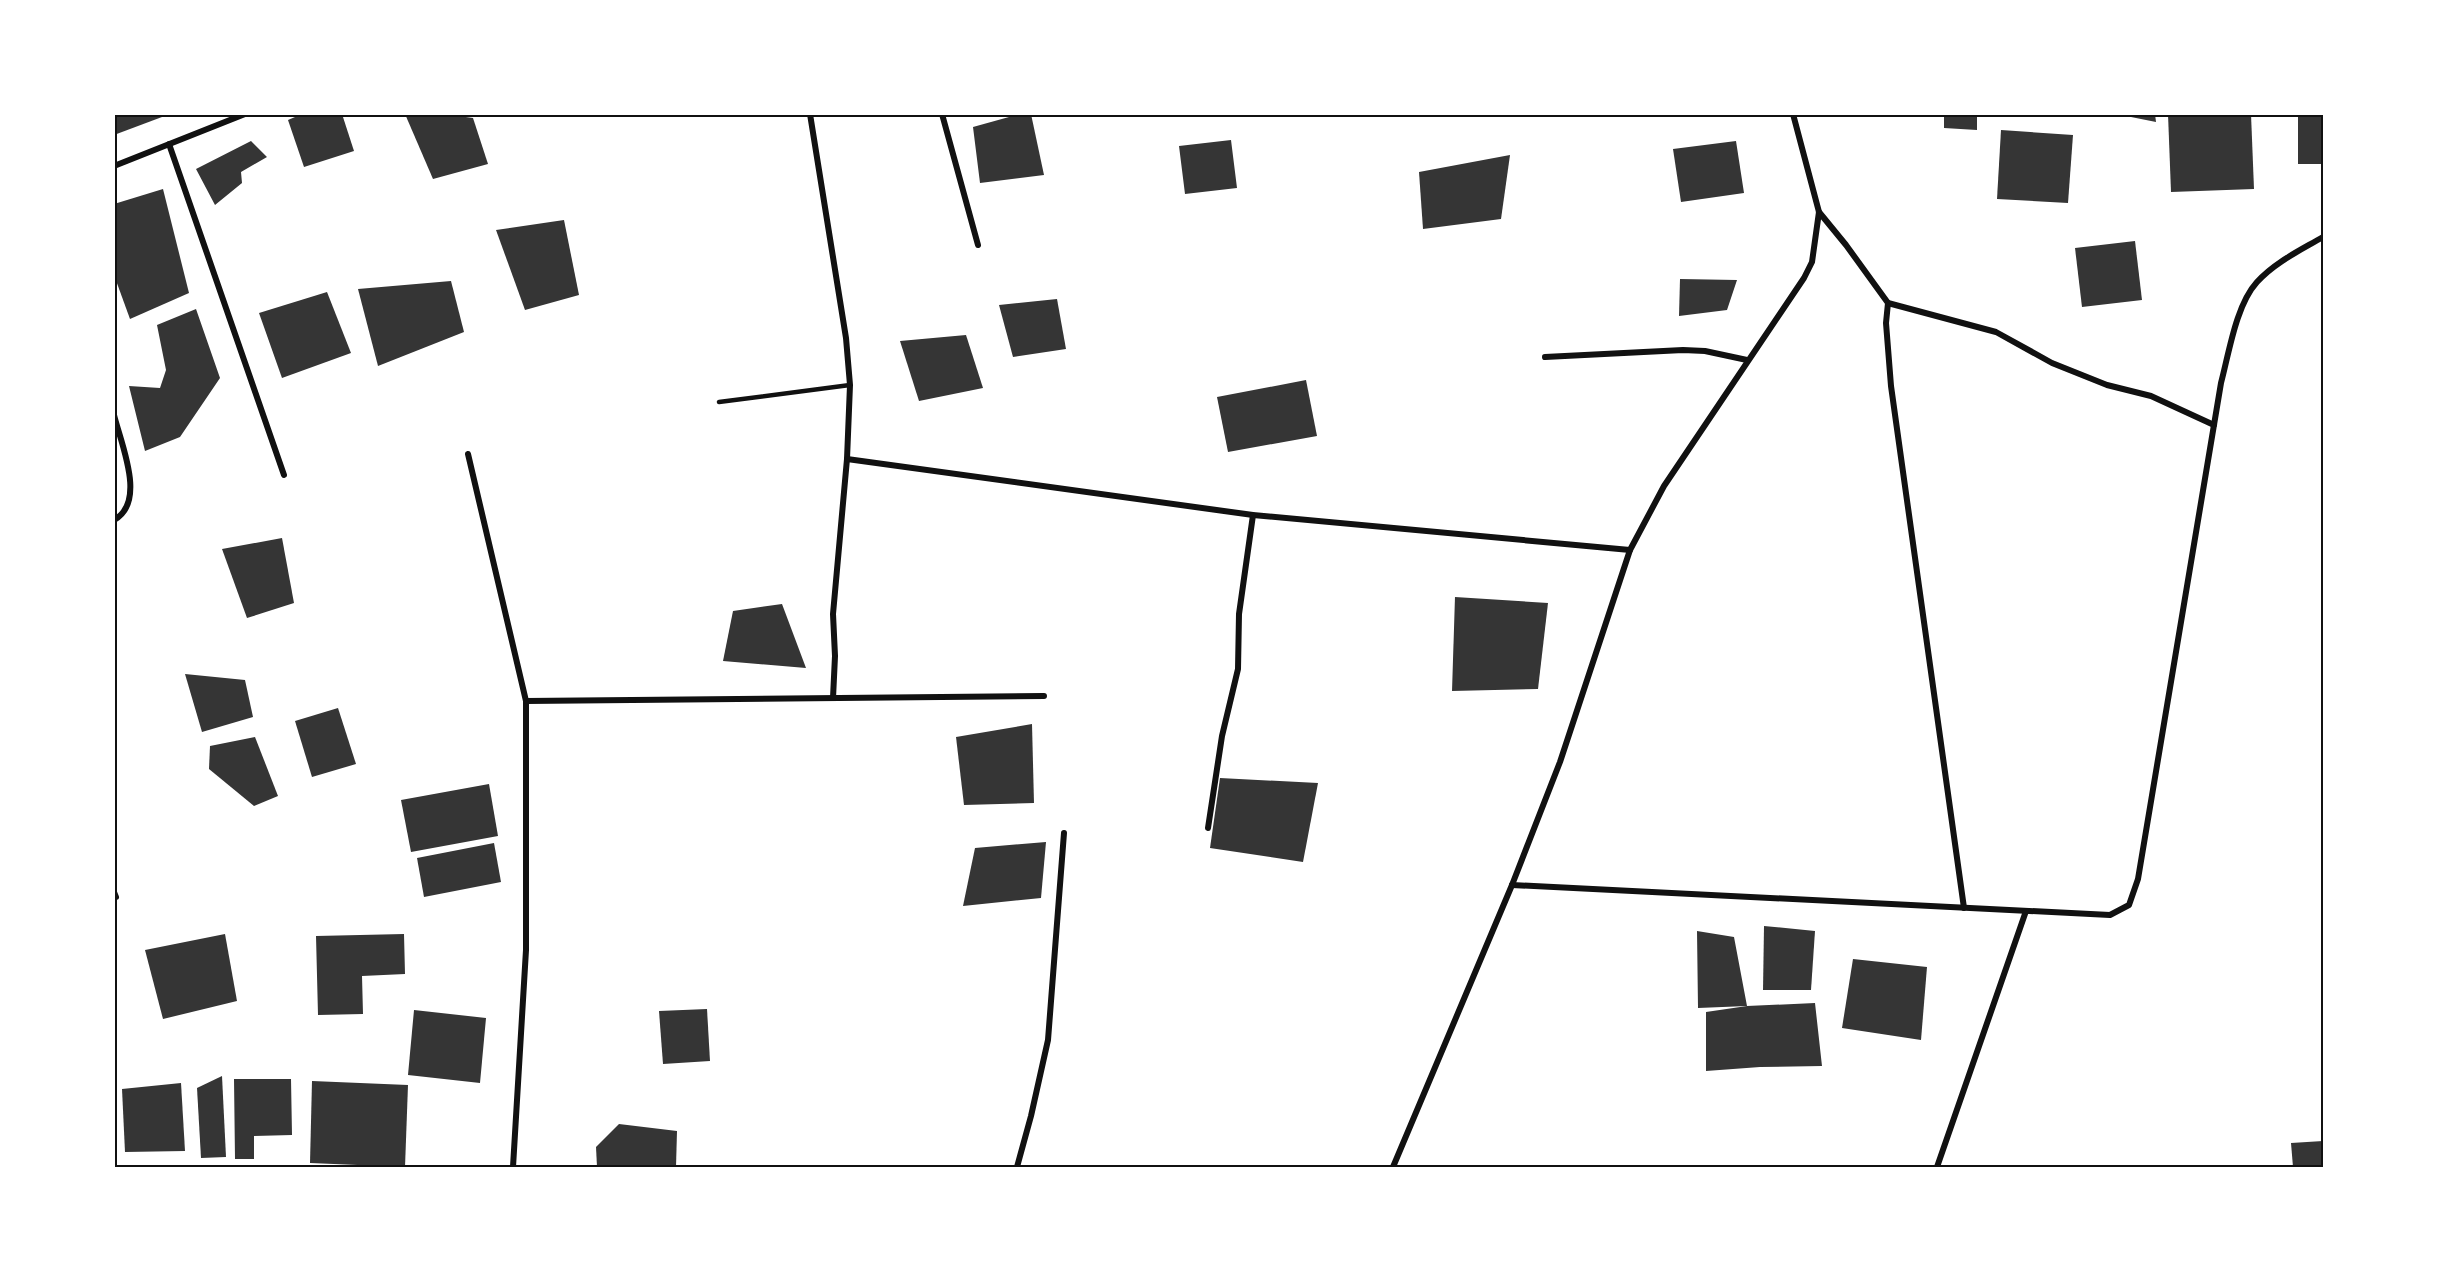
<svg xmlns="http://www.w3.org/2000/svg" width="2437" height="1281" font-family="Lato,sans-serif">
  <rect width="100%" height="100%" fill="#fff"/>
  <g fill="#353535">
    <path d="M114,114H170L114,135Z"/>
    <path d="M302,114H342L354,151L304,167L288,120Z"/>
    <path d="M405,114H444L473,118L488,164L433,179Z"/>
    <path d="M1020,114H1031L1044,175L980,183L973,127Z"/>
    <path d="M1944,114H1977V130L1944,128Z"/>
    <path d="M2121,114H2155L2156,122L2121,115Z"/>
    <path d="M2168,114H2251L2254,189L2171,192Z"/>
    <rect x="2298" y="114" width="25" height="50"/>
    <path d="M2001,130L2073,135L2068,203L1997,199Z"/>
    <path d="M1231,140L1237,188L1185,194L1179,146Z"/>
    <path d="M251,141L267,157L241,172L242,183L215,205L196,169Z"/>
    <path d="M1736,141L1744,193L1681,202L1673,149Z"/>
    <path d="M1510,155L1501,219L1423,229L1419,172Z"/>
    <path d="M163,189L189,293L130,319L114,275V204Z"/>
    <path d="M564,220L579,295L525,310L496,230Z"/>
    <path d="M2135,241L2142,300L2082,307L2075,248Z"/>
    <path d="M1680,279L1737,280L1727,310L1679,316Z"/>
    <path d="M451,281L464,332L378,366L358,289Z"/>
    <path d="M327,292L351,353L282,378L259,313Z"/>
    <path d="M1057,299L1066,349L1013,357L999,305Z"/>
    <path d="M196,309L220,378L180,437L145,451L129,386L160,388L166,370L157,325Z"/>
    <path d="M966,335L983,388L919,401L900,341Z"/>
    <path d="M1306,380L1317,436L1228,452L1217,397Z"/>
    <path d="M282,538L294,603L247,618L222,549Z"/>
    <path d="M1455,597L1548,603L1538,689L1452,691Z"/>
    <path d="M782,604L806,668L723,661L733,611Z"/>
    <path d="M185,674L245,680L253,717L202,732Z"/>
    <path d="M338,708L356,764L312,777L295,721Z"/>
    <path d="M1032,724L1034,803L964,805L956,737Z"/>
    <path d="M255,737L278,796L254,806L209,769L210,746Z"/>
    <path d="M1220,778L1318,783L1303,862L1210,848Z"/>
    <path d="M489,784L498,836L411,852L401,800Z"/>
    <path d="M1046,842L1041,898L963,906L975,848Z"/>
    <path d="M494,843L501,882L424,897L417,858Z"/>
    <path d="M1764,926L1815,931L1811,990H1763Z"/>
    <path d="M1697,931L1734,937L1747,1006L1815,1003L1822,1066L1760,1067L1706,1071V1012L1747,1006L1698,1008Z"/>
    <path d="M225,934L237,1001L163,1019L145,950Z"/>
    <path d="M404,934L405,974L362,976L363,1014L318,1015L316,936Z"/>
    <path d="M1853,959L1927,967L1921,1040L1842,1028Z"/>
    <path d="M707,1009L710,1061L663,1064L659,1011Z"/>
    <path d="M414,1010L486,1018L480,1083L408,1075Z"/>
    <path d="M222,1076L226,1157L201,1158L197,1088Z"/>
    <path d="M234,1079H291L292,1135L254,1136V1159H235Z"/>
    <path d="M312,1081L408,1085L405,1167L310,1163Z"/>
    <path d="M181,1083L185,1151L125,1152L122,1089Z"/>
    <path d="M619,1124L677,1131L676,1167H597L596,1147Z"/>
    <path d="M2323,1141V1167H2293L2291,1143Z"/>
  </g>
  <g fill="none" stroke-linecap="round" stroke-linejoin="round">
    <path stroke="#111" stroke-width="4.5" d="M719,402L850,385"/>
    <g stroke="#111" stroke-width="6">
      <path d="M810,114L846,338L850,385L847,459L833,614L835,656L833,698"/>
      <path d="M942,114L978,245"/>
      <path d="M169,144L284,475"/>
      <path d="M114,166L245,114"/>
      <path d="M1819,212L1846,245L1888,303L1886,323L1891,386L1964,908"/>
      <path d="M1888,303L1996,332L2052,363L2107,385L2151,396L2214,425"/>
      <path d="M1545,357L1683,350L1705,351L1747,360"/>
      <path d="M114,415C121,444 147,502 114,520"/>
      <path d="M468,454L526,701V950L513,1167"/>
      <path d="M847,459L1253,515L1630,550"/>
      <path d="M526,701L1044,696"/>
      <path d="M1208,828L1222,736L1238,669L1239,614L1253,515"/>
      <path d="M1512,885L2110,915L2129,905L2138,879L2221,383C2229,353 2236,305 2257,282C2275,262 2301,250 2323,237"/>
      <path d="M114,892L116,897"/>
      <path d="M1017,1167L1031,1116L1048,1040L1064,833"/>
      <path d="M1393,1167L1512,885L1560,762L1630,550L1664,486L1804,278L1812,262L1819,212L1793,114"/>
      <path d="M1937,1167L2026,911"/>
    </g>
  </g>
  <rect width="2437" height="1281" fill="none" stroke="#ffffff" stroke-width="231"/>
  <rect x="116" y="116" width="2206" height="1050" fill="none" stroke="#111" stroke-width="2"/>
</svg>
